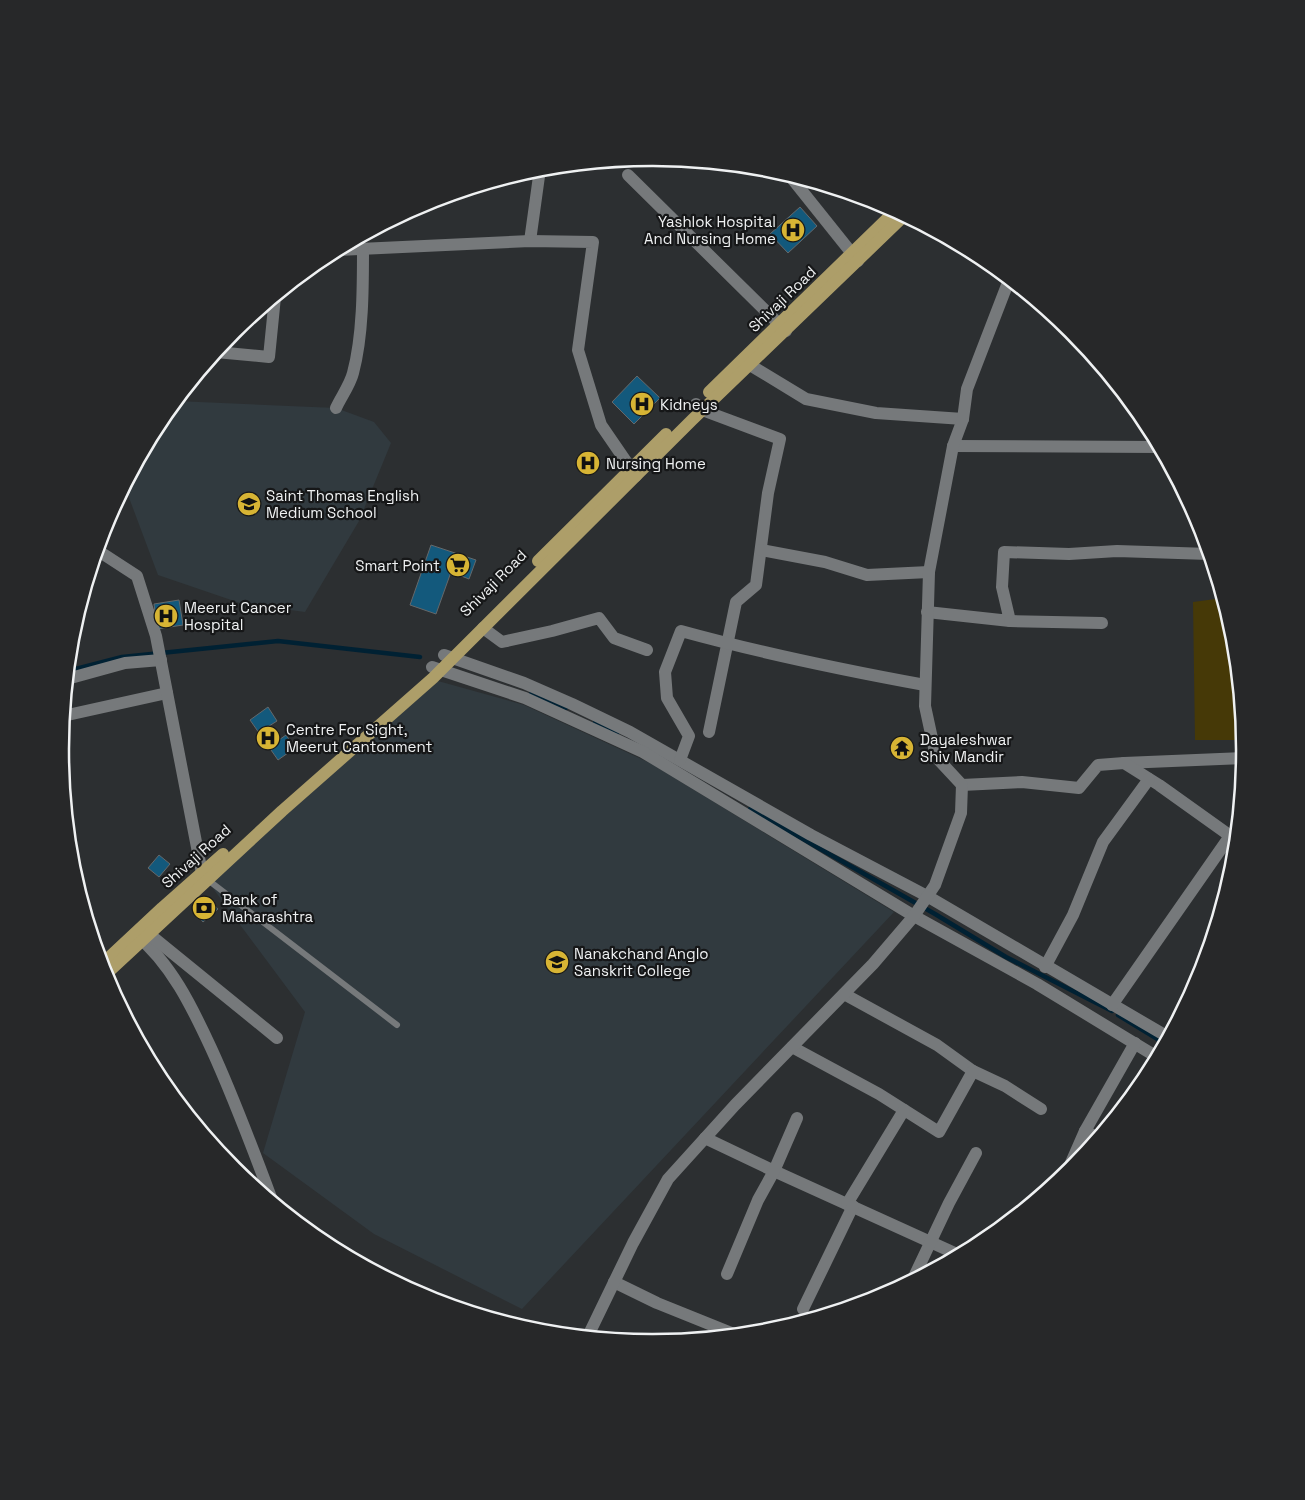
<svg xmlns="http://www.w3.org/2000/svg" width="1305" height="1500" font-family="'Space Grotesk',sans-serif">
  <rect width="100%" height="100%" fill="#2c2f31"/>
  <g fill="#313a3f">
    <path d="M176,401L336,408L374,422L391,443L359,521L305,612L240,603L158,575L125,487L160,421Z"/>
    <path d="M438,681L524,705L650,763L894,912L522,1309L374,1234L263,1153L305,1012L209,883Z"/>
  </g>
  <path fill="#463907" d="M1223,598L1234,635L1244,740H1195L1193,602Z"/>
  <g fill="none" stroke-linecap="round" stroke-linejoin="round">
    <g stroke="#002133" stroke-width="4.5">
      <path d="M68,671L122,657L278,641L420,657"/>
      <path d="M531,694L566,708"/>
      <path d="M595,722L617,734"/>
      <path d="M750,809L935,914L1006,957L1112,1011"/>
      <path d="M1118,1015L1164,1043"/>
    </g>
  </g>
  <g fill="#13597c" stroke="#65686a">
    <path d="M800,207L817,226L788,253L770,234Z"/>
    <path d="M637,376L660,398L634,424L612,402Z"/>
    <path d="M431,545L476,560L469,579L451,572L436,614L410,605Z"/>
    <path d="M179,600L183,625L157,629L154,604Z"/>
    <path d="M268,707L277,721L266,728L276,742L286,735L295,748L278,760L250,720Z"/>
    <path d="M159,855L170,864L159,877L148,868Z"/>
    <path d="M207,897L218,909L203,922L193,910Z"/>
    <path d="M90,926L97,933L93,937Z"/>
  </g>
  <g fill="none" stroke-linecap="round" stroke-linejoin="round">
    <path stroke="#76797b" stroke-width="6" d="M208,880L397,1025"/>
    <g stroke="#76797b" stroke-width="12">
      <path d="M628,175L786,331"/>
      <path d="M790,176L858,261"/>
      <path d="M530,241L540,169"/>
      <path d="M338,250L530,241L593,242L578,350L601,425L636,476"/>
      <path d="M216,352L269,357L275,297"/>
      <path d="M750,365L806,399L876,413L963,419"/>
      <path d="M696,404L702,410L780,439L768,493L756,585L736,602L709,732"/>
      <path d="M336,408C341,397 350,385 353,373C363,336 363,287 363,249"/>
      <path d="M953,446L1159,447"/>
      <path d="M761,550L825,562L867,575L929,572"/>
      <path d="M927,612L1010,621L1002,587L1004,552L1069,554L1117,551L1209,554"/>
      <path d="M1010,621L1102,623"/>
      <path d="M483,628L502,642L552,631L599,618L614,638L647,650"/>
      <path d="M444,655L524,683L572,704L630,732L811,835L927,896L1168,1037"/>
      <path d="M432,667L525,698L643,752L914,916L1037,984L1157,1057"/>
      <path d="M67,679L125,663L161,660"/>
      <path d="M63,716L167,693"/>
      <path d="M680,760L689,736L667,698L665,672L681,631C761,653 843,670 925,685"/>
      <path d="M1124,763L1244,758"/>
      <path d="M962,785L1022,782L1079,788L1098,765L1124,763L1159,785L1236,840"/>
      <path d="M135,934C171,963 192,1007 211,1048C234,1098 253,1149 272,1200"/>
      <path d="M149,934L277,1038"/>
      <path d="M1045,967L1073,915L1103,842L1149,779"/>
      <path d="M844,994L937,1045L973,1071L1005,1086L1041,1109"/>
      <path d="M1112,1005L1230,836"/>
      <path d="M792,1047L879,1094L939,1132L973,1071"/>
      <path d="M1085,1131L1097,1137"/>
      <path d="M705,1138L774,1171L959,1255"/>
      <path d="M1067,1172L1085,1131L1135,1043"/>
      <path d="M847,1204L904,1110"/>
      <path d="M727,1274L758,1200L774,1171L797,1118"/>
      <path d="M913,1279L949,1203L976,1153"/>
      <path d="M614,1282L657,1303L734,1334"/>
      <path d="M803,1309L853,1206"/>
    </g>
    <g stroke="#76797b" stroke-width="12">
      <path d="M97,550L137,576L156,636L202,873L208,880"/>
      <path d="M588,1336L633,1243L668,1179L735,1105L873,964L914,916L935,885L961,813L962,785L936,757L925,706L929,572L953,446L963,419L967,389L1009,280"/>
    </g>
    <g stroke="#ad9e69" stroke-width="12">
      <path d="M709,392L895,211"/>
      <path d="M538,561L666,434"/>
      <path d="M101,965L162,908L223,854"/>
      <path d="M105,975L282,811L433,678L692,420L904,216"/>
    </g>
  </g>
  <defs>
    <g id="hospital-disc" transform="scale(1.25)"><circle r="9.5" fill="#d7b434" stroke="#161718"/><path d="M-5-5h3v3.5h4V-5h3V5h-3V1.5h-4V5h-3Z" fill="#111"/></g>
    <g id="school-disc" transform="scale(1.25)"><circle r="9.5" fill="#d7b434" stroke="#161718"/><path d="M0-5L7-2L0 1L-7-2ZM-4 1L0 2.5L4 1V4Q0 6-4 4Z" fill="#111"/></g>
    <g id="supermarket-disc" transform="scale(1.25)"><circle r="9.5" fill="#d7b434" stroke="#161718"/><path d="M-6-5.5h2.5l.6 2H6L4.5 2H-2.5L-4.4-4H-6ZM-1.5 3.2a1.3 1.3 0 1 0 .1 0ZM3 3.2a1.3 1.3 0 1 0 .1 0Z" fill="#111"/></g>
    <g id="temple-disc" transform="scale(1.25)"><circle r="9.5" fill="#d7b434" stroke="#161718"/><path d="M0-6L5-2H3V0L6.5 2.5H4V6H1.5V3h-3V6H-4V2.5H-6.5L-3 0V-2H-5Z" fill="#111"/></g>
    <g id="bank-disc" transform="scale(1.25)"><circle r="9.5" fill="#d7b434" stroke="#161718"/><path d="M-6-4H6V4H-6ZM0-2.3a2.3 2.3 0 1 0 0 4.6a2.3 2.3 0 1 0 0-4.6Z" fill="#111"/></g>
    <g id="university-disc" transform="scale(1.25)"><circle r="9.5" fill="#d7b434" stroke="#161718"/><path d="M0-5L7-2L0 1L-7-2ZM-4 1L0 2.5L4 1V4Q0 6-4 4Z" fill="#111"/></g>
  </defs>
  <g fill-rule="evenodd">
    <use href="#hospital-disc" x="793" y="230"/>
    <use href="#hospital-disc" x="642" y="404"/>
    <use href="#hospital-disc" x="588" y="463"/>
    <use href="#school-disc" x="249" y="504"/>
    <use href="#supermarket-disc" x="458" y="565"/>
    <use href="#hospital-disc" x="166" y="616"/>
    <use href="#hospital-disc" x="268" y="738"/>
    <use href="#temple-disc" x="902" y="748"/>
    <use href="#bank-disc" x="204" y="908"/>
    <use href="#university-disc" x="557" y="962"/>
  </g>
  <g text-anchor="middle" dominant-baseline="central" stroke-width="4.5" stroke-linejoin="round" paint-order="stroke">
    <g font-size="15" fill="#eff1f2" stroke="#161718" text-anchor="start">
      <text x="776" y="221" text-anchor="end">Yashlok Hospital<tspan x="776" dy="17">And Nursing Home</tspan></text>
      <text x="660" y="404">Kidneys</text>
      <text x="606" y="463">Nursing Home</text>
      <text x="266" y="495">Saint Thomas English<tspan x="266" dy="17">Medium School</tspan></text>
      <text x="440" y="565" text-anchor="end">Smart Point</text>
      <text x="184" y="607">Meerut Cancer<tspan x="184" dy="17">Hospital</tspan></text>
      <text x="286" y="729">Centre For Sight,<tspan x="286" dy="17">Meerut Cantonment</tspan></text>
      <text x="920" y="739">Dayaleshwar<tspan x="920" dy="17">Shiv Mandir</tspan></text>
      <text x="222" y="899">Bank of<tspan x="222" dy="17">Maharashtra</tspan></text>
      <text x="574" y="953">Nanakchand Anglo<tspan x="574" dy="17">Sanskrit College</tspan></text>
    </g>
    <g font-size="15" fill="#eff1f2" stroke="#161718">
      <text transform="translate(782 299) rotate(-44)">Shivaji Road</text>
      <text transform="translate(493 583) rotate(-45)">Shivaji Road</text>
      <text transform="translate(196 856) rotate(-42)">Shivaji Road</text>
    </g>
  </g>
  <path d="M0 0H1305V1500H0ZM652 166H653A583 583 0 0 1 1236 749V751A583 583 0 0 1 653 1334H652A583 583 0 0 1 69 751V749A583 583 0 0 1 652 166Z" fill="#272829" fill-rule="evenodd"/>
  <path fill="none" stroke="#eff1f2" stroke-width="2.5" d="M652 166H653A583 583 0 0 1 1236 749V751A583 583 0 0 1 653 1334H652A583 583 0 0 1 69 751V749A583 583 0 0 1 652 166Z"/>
</svg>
